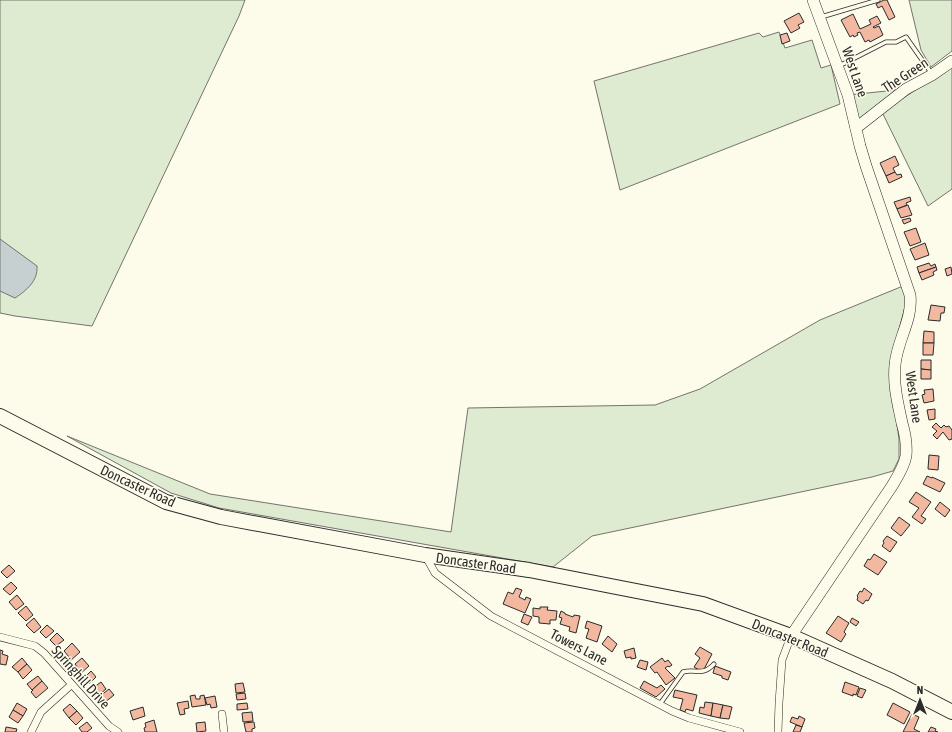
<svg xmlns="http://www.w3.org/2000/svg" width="952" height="732" font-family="'Asap Condensed',sans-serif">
  <rect width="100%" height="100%" fill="#fdfbea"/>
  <g fill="#deebd1" stroke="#74746e">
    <path d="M0,0H245L239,16L92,326L15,316L0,313Z"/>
    <path d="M909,0H952V51L931,67L921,50Z"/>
    <path d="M779,32L785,48L812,40L821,68L831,65L840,104L620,190L594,81L759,33L763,37Z"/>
    <path d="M952,66V189L928,206L882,112Z"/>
    <path d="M906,89L856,128L848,95Z"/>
    <path d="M903,286L906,303L893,352L891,383L899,439V459L893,471L872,477L592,536L553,567L219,508L171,493L67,436L210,494L451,532L468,408L655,405L700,389L820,320Z"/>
  </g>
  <path fill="#c7d0d0" stroke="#74746e" d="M0,239L37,266C38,281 27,290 15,298L0,291Z"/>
  <g fill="#f2b8a0" stroke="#2b2b2b">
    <path d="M884,0H887L895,17L889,20L882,6L878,8L876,4Z"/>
    <path d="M799,13L804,22L798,25L800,28L791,33L784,21Z"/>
    <path d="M853,14L860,29L871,24L869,20L877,16L881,23L873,27L874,28L879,26L883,35L870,42L869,40L865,42L860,32L857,33L858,35L854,37L853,35L850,37L841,20Z"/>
    <path d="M787,33L790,41L782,44L780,35Z"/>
    <path d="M895,156L899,165L893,168L895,172L886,176L880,163Z"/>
    <path d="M895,172L897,175L901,174L902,177L889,183L886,176Z"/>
    <path d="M910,197L911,201L906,203L907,205L897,209L894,202Z"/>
    <path d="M908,205L912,215L901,218L897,209Z"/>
    <path d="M910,218L911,221L904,224L902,220Z"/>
    <path d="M916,228L921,242L910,246L904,232Z"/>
    <path d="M925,243L929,255L915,260L910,249Z"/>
    <path d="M929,263L931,266L935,264L936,267L919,273L917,267Z"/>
    <path d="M936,267L937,270L933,272L934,275L922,280L919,273Z"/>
    <path d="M951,267L952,274L947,276L945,269Z"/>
    <path d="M931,305L945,307L944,313H941L940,321L928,320Z"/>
    <path d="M924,331L934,332V343H923Z"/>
    <path d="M923,343H934L933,355H923Z"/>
    <path d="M921,360H931V370L921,369Z"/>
    <path d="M921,369L931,370V379H921Z"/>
    <path d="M933,389L934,401L924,403L922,395L925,394L924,390Z"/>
    <path d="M935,409V419L929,420L927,410Z"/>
    <path d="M936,423L941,428L944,425L946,427L949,426L952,430V439L949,440L943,432L937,439L933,435L937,431L932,427Z"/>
    <path d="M929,455L939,456L938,470L928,469Z"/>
    <path d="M927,476L932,478V477L945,483L940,492L923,484Z"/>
    <path d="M916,492L931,502L921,516L926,519L922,524L912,517L919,508L909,502Z"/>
    <path d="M940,502L950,510L945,517L935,509Z"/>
    <path d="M899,517L910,525L901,536L891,528Z"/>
    <path d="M887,536L897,542L890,552L882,546L884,543L883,541Z"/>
    <path d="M874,554L887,562L878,575L864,566L868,559L870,560Z"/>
    <path d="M9,565L15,571L7,578L1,572Z"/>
    <path d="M11,582L17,588L10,595L3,589Z"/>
    <path d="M516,588L522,590L519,597L525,600L526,597L531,599L525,613L503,604L508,592L513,594Z"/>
    <path d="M864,588L872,594L868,601L866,600L863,604L857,600L858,597L857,596L860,591L862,592Z"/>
    <path d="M17,595L24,604L16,610L9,602Z"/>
    <path d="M26,606L33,615L26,621L18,613Z"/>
    <path d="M540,607H548L547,610L557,611L556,620H550V624L539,623V617L533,616V608L540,609Z"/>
    <path d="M561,611L565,613V614L573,617L574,615L580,616L576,633L569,631L570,627L560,624L562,618L559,617Z"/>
    <path d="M524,614L532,617L528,625L521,622Z"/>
    <path d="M838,616L849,623L844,632L846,634L841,642L826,633Z"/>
    <path d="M34,618L41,627L34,633L26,625Z"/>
    <path d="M852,618L859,622L856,626L850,622Z"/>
    <path d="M587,621L602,626L597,642L586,638L589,629L585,628Z"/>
    <path d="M47,625L54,631L46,638L40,632Z"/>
    <path d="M57,633L64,640L56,646L50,640Z"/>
    <path d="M608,636L617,644L612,652L602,644Z"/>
    <path d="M72,643L80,652L69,662L67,658L69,657L64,651Z"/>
    <path d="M700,647L712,654L703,671L699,670L694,667L700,658L695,654Z"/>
    <path d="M634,648L636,658L631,659V657L626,658L624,651Z"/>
    <path d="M0,650L3,651L2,654L8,656L6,665L0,664Z"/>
    <path d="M22,658L27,664L18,672L12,667Z"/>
    <path d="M82,658L89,666L80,674L75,669L77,667L75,664Z"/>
    <path d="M662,658L665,662L668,660L672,665L669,667L668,666L665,668L675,678L666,685L657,672L655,673L650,667Z"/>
    <path d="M640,660L648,662L646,670L637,667Z"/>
    <path d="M27,664L32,670L23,679L18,672Z"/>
    <path d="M715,666L731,672L728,680L722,678V676L713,673Z"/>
    <path d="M91,671L96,677L89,684L84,678Z"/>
    <path d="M38,676L42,681L32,690L27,684Z"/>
    <path d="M42,681L48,688L36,698L31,692L33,690H32Z"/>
    <path d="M644,681L657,688L661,685L665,689L656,697L640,688Z"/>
    <path d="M101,682L106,689L99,695L93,688Z"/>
    <path d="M845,682L859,687L856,695L853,694V696L842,692Z"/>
    <path d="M243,683L245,692L236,693L235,684Z"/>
    <path d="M860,688L866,690L862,698L857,696Z"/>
    <path d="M109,689L114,695L104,703L99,697Z"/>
    <path d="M675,690L697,695L693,711L686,709L685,712L680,710L683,699L673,697Z"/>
    <path d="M245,693L246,699L237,700L236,694Z"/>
    <path d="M195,695L196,699H200V696L204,695L206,705L192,707L190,696Z"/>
    <path d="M215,696L217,707L211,708L210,704L207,705L205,698Z"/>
    <path d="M188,701L189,708L184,709L185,714L180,715L177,703Z"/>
    <path d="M705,702L713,703L711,716L699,713L700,707L704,708Z"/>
    <path d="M17,703L27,709L23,716L13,710Z"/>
    <path d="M247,703L248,709L237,710V704Z"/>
    <path d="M713,703L723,705L720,718L711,716Z"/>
    <path d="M893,703L910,712L904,724L887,715Z"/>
    <path d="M70,704L77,711L69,718L63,710Z"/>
    <path d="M723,705L732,707L729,719L720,718Z"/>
    <path d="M143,707L145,716L133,720L130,711Z"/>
    <path d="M13,710L23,716L18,723L9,717Z"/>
    <path d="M77,711L83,718L76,725L69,718Z"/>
    <path d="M252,712L253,721L243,722L242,713Z"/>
    <path d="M912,714L919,717L914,729L920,732H903Z"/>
    <path d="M799,716L805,719L802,727L790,722L792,717L798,719Z"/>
    <path d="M154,720L157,732H145L144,728L146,727L145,723Z"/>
    <path d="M87,722L92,728L87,732H82L79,728Z"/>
    <path d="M205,722L206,731L197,732L196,723Z"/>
    <path d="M254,722L255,728L252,729V732H246L244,723Z"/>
    <path d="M796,725L802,727L800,732H793Z"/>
    <path d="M6,727L17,729L16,732H5Z"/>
    <path d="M931,727L936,729L935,731L938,732H928Z"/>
  </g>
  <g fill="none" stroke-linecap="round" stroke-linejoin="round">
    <g stroke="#2b2b2b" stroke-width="5">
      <g id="lane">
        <path d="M821,17L878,0"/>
        <path d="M839,66L886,42H896L906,37L932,74"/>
        <path d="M660,704L683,672C696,668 702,677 714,664"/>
      </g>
    </g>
    <g stroke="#2b2b2b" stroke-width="8">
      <g id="street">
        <path d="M425,555L435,573L491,616L672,711L689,718L740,732"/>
        <path d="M0,637L35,646L44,653L109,726L118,732"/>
        <path d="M222,714L224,732"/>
        <path d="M31,732L41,712L71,685"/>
        <path d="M778,732L779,703L782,660L791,636"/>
      </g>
    </g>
    <g stroke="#2b2b2b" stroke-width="12">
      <g id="secondary">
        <path d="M856,128L906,89L932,75L952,61"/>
        <path d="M791,636L892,486C898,476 904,467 906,456C907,445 905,433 902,423C898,404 893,385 895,365C897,340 913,320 910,295L866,166L860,146L848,95L813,0"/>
      </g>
    </g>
    <g stroke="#2b2b2b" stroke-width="16">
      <path id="highway" d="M0,416L166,502L221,517L425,555L529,570L703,604L791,636L892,681L952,712"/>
    </g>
    <use href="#lane" stroke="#fdfbea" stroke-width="3.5"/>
    <use href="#street" stroke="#fdfbea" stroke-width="7"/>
    <use href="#secondary" stroke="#fdfbea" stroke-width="11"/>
    <use href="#highway" stroke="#fdfbea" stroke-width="14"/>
  </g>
  <g text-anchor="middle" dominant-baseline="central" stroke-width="3" stroke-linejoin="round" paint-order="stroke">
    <g font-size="14" fill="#2b2b2b" stroke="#fdfbea">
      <text transform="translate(855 72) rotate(71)">West Lane</text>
      <text transform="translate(905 75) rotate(-33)">The Green</text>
      <text transform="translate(914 397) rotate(82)">West Lane</text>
      <text transform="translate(138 486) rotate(25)">Doncaster Road</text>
      <text transform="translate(476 563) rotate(8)">Doncaster Road</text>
      <text transform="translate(790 638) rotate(22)">Doncaster Road</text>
      <text transform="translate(579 647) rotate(27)">Towers Lane</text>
      <text transform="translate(81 677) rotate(48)">Springhill Drive</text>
    </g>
  </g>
  <g transform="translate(920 700)" stroke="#fdfbea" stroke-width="3" paint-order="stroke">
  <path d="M0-3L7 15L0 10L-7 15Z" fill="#2b2b2b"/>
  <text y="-6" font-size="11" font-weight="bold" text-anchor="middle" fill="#2b2b2b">N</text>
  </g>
</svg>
